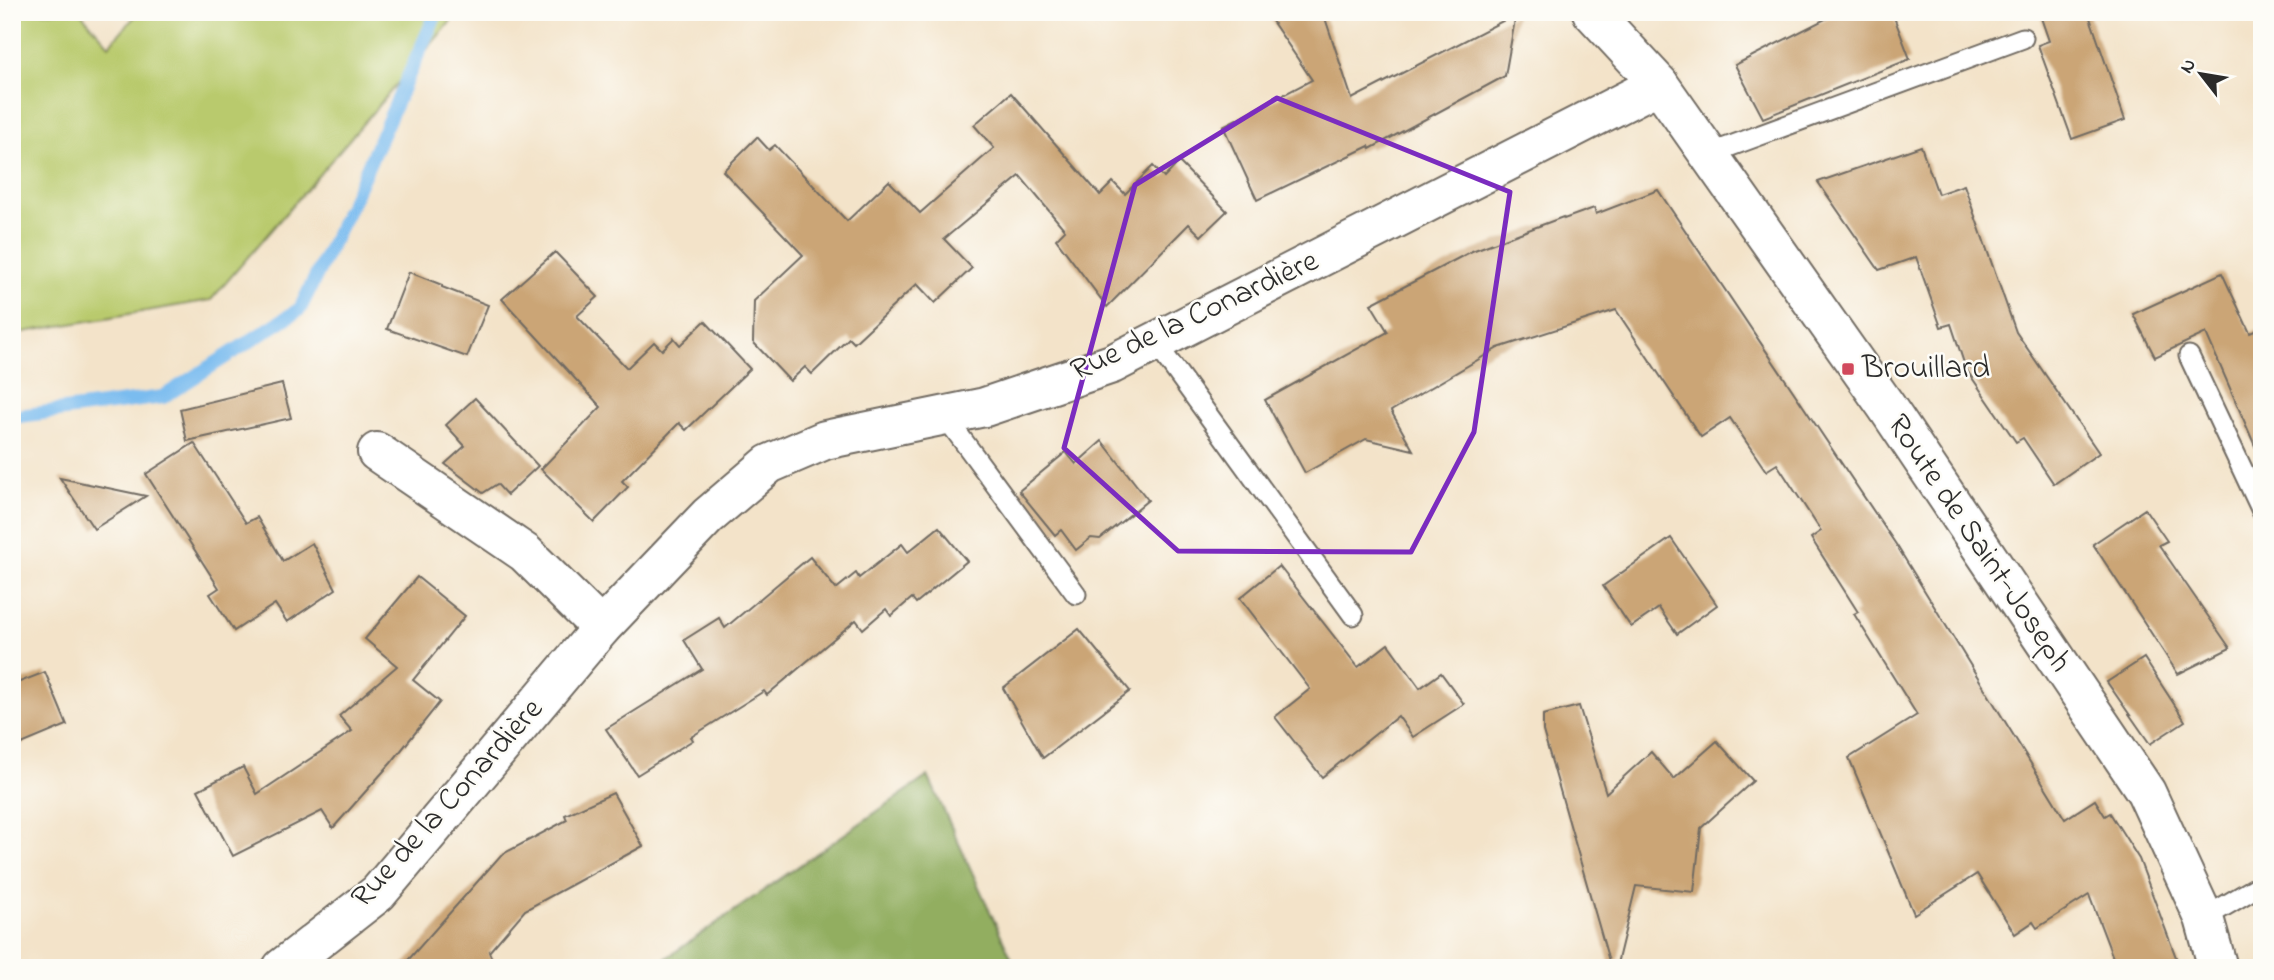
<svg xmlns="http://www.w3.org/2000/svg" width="2274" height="980" font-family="'Indie Flower',sans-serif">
  <rect width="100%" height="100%" fill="#fdfcf7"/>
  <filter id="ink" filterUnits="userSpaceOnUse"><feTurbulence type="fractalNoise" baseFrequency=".0143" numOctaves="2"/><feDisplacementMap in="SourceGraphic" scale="14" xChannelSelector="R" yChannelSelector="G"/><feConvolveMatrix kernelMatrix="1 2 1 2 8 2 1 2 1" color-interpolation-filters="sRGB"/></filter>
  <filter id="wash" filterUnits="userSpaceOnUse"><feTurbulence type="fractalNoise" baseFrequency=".00686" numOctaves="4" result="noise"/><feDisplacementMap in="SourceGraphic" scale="28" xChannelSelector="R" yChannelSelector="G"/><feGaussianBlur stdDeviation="1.57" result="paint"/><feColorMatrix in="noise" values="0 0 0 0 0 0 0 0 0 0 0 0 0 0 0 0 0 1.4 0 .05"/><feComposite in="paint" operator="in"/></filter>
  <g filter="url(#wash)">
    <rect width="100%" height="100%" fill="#f3e3c9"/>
    <path fill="#b9ca6d" stroke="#727a4c" stroke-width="2" d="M12,12H80L109,45L139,12H459L211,300L12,334Z"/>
    <path fill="#92ae60" stroke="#5e6c46" stroke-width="2" d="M928,776L1016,968H652Z"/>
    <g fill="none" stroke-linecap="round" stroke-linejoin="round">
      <path stroke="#7abcef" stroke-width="14" d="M12,417L163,397L300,309L350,206L437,12"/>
    </g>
    <g id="blocks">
      <g fill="#cba576">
        <path d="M1266,12H1323L1352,99L1516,14L1505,76L1370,149L1369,146L1257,200L1223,126L1312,80Z"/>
        <path d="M1839,12H1892L1910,59L1763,118L1735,65Z"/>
        <path d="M2039,12H2088L2125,120L2072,139L2038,45L2049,41Z"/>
        <path d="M1011,93L1100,195L1113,182L1125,194L1153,166L1164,178L1179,162L1227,211L1201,236L1189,224L1107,307L1056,239L1065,230L1020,176L944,239L972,268L935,303L917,284L854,343L849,338L812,374L805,367L790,381L753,342L754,301L803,255L723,171L757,137L769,150L775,145L847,221L889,181L920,213L994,148L974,125Z"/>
        <path d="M1921,146L1938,194L1964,185L2016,332L2099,453L2054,484L2023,438L2016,442L1966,369L1951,324L1941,327L1916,257L1879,270L1818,182Z"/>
        <path d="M1658,190L1897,546L2065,819L2095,800L2105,816L2110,813L2139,859L2180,968H2117L2089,895L2037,928L2033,922L2015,934L1977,874L1914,914L1849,758L1917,715L1854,614L1858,612L1811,538L1821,531L1777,464L1766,471L1730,418L1701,437L1616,310L1498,348L1391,411L1413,450L1366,439L1305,473L1265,400L1388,332L1371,304L1472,251L1563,217L1564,219L1594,208L1596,214Z"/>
        <path d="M555,252L598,297L577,316L627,368L654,342L662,350L674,338L680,345L705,321L750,369L686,430L679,423L622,481L628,487L594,522L541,469L601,407L502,299Z"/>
        <path d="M409,272L442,285V287L488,305L467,357L387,329Z"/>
        <path d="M2222,273L2250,333L2262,328V462L2206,333L2155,357L2133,314Z"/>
        <path d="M282,384L291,418L187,441L180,409Z"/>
        <path d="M475,398L538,466L507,495L497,484L483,493L445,464L465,446L446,425Z"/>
        <path d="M1102,441L1148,500L1100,539L1091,538L1076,550L1061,530L1055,535L1019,491L1066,452L1076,464Z"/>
        <path d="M194,443L246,523L257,517L283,561L312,543L336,589L287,622L275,604L234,631L210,594L219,588L146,474Z"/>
        <path d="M60,478L146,496L94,529Z"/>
        <path d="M2145,509L2167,541L2159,545L2230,648L2178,674L2093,544Z"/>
        <path d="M939,527L967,561L916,603L912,598L891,616L886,609L863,629L856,620L767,695L764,691L691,737L693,740L637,775L606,729L702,669L684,640L719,618L725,628L810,557L836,589L856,573L859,578L902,544L908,552Z"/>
        <path d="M1671,538L1717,605L1677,634L1659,608L1631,627L1603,586Z"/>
        <path d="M1279,566L1358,667L1388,644L1420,688L1441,673L1464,704L1413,737L1398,716L1322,777L1275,717L1310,689L1240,598Z"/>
        <path d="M417,577L465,616L413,680L440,702L391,763L333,828L322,811L233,856L198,790L243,767L257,794L352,731L339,716L397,666L365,639Z"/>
        <path d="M1079,629L1130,691L1043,758L1003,688Z"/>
        <path d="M2144,658L2185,721L2150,744L2107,682Z"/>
        <path d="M45,672L67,725L12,748V685Z"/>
        <path d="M1579,706L1606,793L1651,752L1674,779L1717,741L1753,781L1701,828L1694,892L1636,886L1616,968H1611L1543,731V715Z"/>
        <path d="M613,793L643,846L525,910L489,952L496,968H401L501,855L567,820L565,815Z"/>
      </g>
    </g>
  </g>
  <g filter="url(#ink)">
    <use href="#blocks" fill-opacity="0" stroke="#716b62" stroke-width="2"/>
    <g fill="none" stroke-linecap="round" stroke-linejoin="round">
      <g stroke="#716b62" stroke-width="23">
        <g id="service">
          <path d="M1709,154L2023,38"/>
          <path d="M1155,342L1353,615"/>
          <path d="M2189,356L2262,511"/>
          <path d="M944,415L1076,594"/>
          <path d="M2204,918L2262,884"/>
        </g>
      </g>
      <g stroke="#716b62" stroke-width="42">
        <g id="minor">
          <path d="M377,452L525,553L601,628"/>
          <path d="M282,968L378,893L601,628L708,516L769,464L825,440L985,407L1112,364L1659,84"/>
        </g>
      </g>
      <g stroke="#716b62" stroke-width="42">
        <path id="tertiary" d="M1592,12L1659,84L1886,406L2146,792L2204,918L2218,968"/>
      </g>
      <use href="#service" stroke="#fff" stroke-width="19"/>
      <use href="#minor" stroke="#fff" stroke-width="38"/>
      <use href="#tertiary" stroke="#fff" stroke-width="38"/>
    </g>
  </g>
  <path fill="none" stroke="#7b2cbf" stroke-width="5" stroke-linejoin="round" d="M1277,98L1510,192L1474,432L1411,552L1178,551L1064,448L1135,185Z"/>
  <rect fill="#d1495b" stroke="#fdfcf7" stroke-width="2.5" x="1841" y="362" width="14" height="14" rx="3.5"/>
  <g text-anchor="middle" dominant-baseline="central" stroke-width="5" stroke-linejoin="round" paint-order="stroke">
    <g font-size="32" fill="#2b2b2b" stroke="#fdfcf7">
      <text transform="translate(1195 317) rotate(-25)">Rue de la Conardière</text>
      <text transform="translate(1978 544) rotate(56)">Route de Saint-Joseph</text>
      <text transform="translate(448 804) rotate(-48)">Rue de la Conardière</text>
    </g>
    <g font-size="32" fill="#2b2b2b" stroke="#fdfcf7" text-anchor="start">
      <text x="1862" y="369">Brouillard</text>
    </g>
  </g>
  <rect width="2274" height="980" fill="none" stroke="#fdfcf7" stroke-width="42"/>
  <g transform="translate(2201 74) rotate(301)" stroke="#fdfcf7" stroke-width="5" paint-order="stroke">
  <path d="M0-5L12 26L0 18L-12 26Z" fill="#2b2b2b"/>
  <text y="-10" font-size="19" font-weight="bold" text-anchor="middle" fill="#2b2b2b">N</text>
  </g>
</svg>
